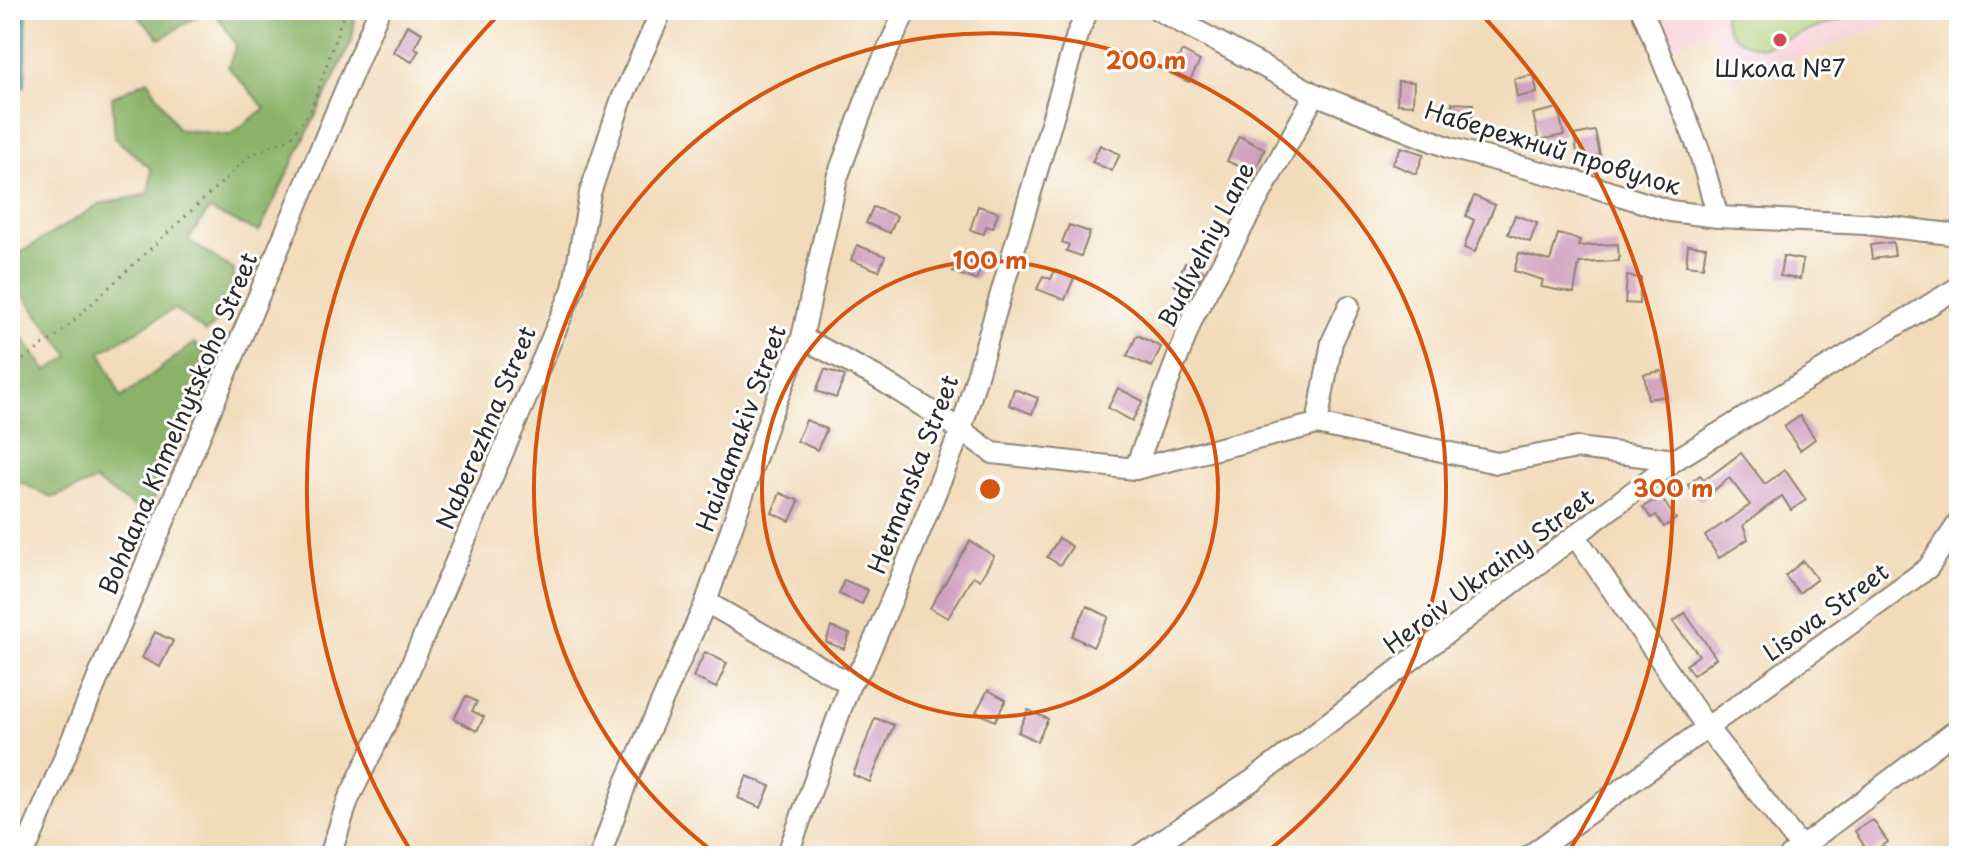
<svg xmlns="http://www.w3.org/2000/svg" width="1969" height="866" font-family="'Playpen Sans',sans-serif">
  <rect width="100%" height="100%" fill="#fff"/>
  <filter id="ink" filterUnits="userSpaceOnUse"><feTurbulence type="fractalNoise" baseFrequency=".0125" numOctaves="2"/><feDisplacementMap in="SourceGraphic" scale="16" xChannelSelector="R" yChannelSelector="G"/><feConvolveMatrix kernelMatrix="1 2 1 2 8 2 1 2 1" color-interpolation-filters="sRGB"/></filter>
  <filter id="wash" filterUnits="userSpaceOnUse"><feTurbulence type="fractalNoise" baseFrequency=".006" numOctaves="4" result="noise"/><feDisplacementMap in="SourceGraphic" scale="32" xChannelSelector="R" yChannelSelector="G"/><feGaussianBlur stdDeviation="1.8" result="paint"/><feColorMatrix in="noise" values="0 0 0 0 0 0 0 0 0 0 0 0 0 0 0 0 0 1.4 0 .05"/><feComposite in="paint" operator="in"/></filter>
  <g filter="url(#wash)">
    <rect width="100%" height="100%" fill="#f1dbba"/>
    <path fill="#f6cfd6" d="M1651,10H1924L1731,83L1710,31L1666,49Z"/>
    <path fill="#aecf77" stroke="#6c7d51" stroke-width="2" d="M1724,10H1867L1763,47C1741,45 1723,34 1724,10Z"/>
    <g fill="#8ab268" stroke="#5a6e4a" stroke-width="2">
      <path d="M142,10H208L160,39L140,18Z"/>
      <path d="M214,10H356L352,41L259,232L209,210L188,240L234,270L232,309L206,332L174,309L101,352L121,398L194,343L217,365L146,515L95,481L52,498L20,482L10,486V321L47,371L70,356L22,294L10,259L100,204L149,194L151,169L115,138L112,97L148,80L178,129L230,135L265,108L228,67L236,45Z"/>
    </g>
    <path fill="#39aab3" stroke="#326a6f" stroke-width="2" d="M10,10H27L25,86L10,93Z"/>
    <g id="blocks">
      <g fill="#d0a0c0">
        <path d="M407,25L422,33L414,48L419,50L412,62L393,52Z"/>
        <path d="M1182,51L1200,61L1189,82L1170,73Z"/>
        <path d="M1534,75L1537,93L1517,97L1514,79Z"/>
        <path d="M1398,81L1414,82L1413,105L1397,104Z"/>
        <path d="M1452,103L1473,104L1472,122H1451Z"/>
        <path d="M1558,108L1564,135L1539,140L1533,114Z"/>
        <path d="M1595,131L1600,155L1580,159L1582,154L1577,152L1574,135Z"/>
        <path d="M1239,136L1265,149L1254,173L1227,161Z"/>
        <path d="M1100,145L1120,154L1112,171L1092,162Z"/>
        <path d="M1401,147L1424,154L1416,174L1392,164Z"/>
        <path d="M1474,196L1495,205L1475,252L1464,248L1474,220L1466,216Z"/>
        <path d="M978,206L998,212L993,228L986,226L984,234L970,230Z"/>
        <path d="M873,207L897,216L890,233L866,223Z"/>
        <path d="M1515,215L1537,223L1530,242L1508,234Z"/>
        <path d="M1069,225L1090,232L1081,256L1066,251L1069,245L1062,242Z"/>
        <path d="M1558,234L1580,240L1578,246L1618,244L1619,261L1579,263L1574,293L1541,287L1543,280L1514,271L1519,253L1550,261Z"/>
        <path d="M1893,242L1895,256L1872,259L1870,245Z"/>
        <path d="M857,245L885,256L879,271L851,260Z"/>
        <path d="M1688,245L1706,247L1703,267L1686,265Z"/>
        <path d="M961,251L984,259L976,280L953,272Z"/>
        <path d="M1783,256L1803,260L1800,279L1780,276Z"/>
        <path d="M1185,263L1203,271L1175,328L1165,324L1183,289L1174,285Z"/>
        <path d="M1055,270L1074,278L1065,300L1037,289L1043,276L1051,279Z"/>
        <path d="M1627,276L1641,278L1639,304L1625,303Z"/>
        <path d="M1137,335L1161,347L1152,367L1127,356Z"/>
        <path d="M825,369L845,376L836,398L816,391Z"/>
        <path d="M1662,371L1666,396L1648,399L1644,374Z"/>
        <path d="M1118,388L1143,401L1132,421L1108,408Z"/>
        <path d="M1014,389L1038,398L1032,414L1009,405Z"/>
        <path d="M1800,416L1815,439L1800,450L1784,427Z"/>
        <path d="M806,420L827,429L817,450L797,441Z"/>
        <path d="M1741,453L1765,484L1785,470L1806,500L1791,510L1782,496L1743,525L1748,539L1719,558L1705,536L1750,505L1729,478L1701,501L1688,485L1700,475L1704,479L1708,476L1709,477Z"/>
        <path d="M780,493L799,501L790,521L772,513Z"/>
        <path d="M1662,499L1676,519L1664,527L1656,515L1651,518L1643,507L1654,500L1656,503Z"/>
        <path d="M1059,538L1072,547L1060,565L1047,557Z"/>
        <path d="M970,541L994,556L980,580L973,576L948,618L930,608Z"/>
        <path d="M1803,561L1817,579L1799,593L1785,576Z"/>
        <path d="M844,580L868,590L862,604L839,594Z"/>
        <path d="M1087,606L1109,617L1093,647L1072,636Z"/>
        <path d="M1685,613L1716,658L1693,675L1686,665L1699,655L1673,622Z"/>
        <path d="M831,627L850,634L844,649L826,642Z"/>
        <path d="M155,632L173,641L160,667L142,658Z"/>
        <path d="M705,652L727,663L716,688L693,677Z"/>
        <path d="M988,690L1006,700L995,721L976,712Z"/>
        <path d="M466,696L477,702L472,711L484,717L477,731L454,719Z"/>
        <path d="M1028,710L1048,719L1037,741L1018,732Z"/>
        <path d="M875,718L894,725L870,782L853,775Z"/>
        <path d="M747,776L770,786L761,808L738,798Z"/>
        <path d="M1873,820L1888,842L1869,854L1855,831Z"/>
      </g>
    </g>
  </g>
  <g filter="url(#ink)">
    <use href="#blocks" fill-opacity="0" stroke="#8e8372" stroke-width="2"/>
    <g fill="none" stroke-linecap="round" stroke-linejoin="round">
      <g stroke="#8e8372" stroke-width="24">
        <g id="minor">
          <path d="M1158,10L1315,94L1450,148L1575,181L1670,211L1718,217L1866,224L1959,235"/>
          <path d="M1642,10L1699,150L1718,217"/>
          <path d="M802,338L875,376L961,430L993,453L1135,469L1317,424L1497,463L1577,448L1675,460"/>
          <path d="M1317,424L1332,342L1349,306"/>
          <path d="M1135,469L1193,317L1315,94"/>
          <path d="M1576,537L1708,729L1808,856"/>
          <path d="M706,602L850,684"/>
          <path d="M23,856L379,10"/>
          <path d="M330,856L348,800L389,717L573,289L590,193L621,101L662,10"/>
          <path d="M600,856L627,780L706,602L770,416L802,338L837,178L871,86L906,10"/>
          <path d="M787,856L850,684L864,664L895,592L961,430L1077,35L1088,10"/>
          <path d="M1138,856L1253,780L1675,460L1959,287"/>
          <path d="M1529,856L1928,568L1959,522"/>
          <path d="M1790,856L1959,728"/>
        </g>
      </g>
      <path stroke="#8e8372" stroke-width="3" stroke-dasharray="2 6" stroke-linecap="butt" d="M10,369L58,335L251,155L291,138L312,108L345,10"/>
      <use href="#minor" stroke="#fff" stroke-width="20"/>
    </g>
  </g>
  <g fill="none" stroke="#d5540f" stroke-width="4">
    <circle cx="990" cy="489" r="228"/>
    <path d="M719 856A456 456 0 1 1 1261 856"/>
    <path d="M414 856A683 683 0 0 1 503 10M1477 10A683 683 0 0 1 1566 856"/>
  </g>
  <circle fill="#d1495b" stroke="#fff" stroke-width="3" cx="1780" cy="40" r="8"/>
  <g text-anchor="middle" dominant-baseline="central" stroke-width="6" stroke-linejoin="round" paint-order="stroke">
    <g font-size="24" fill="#2b2b2b" stroke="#fff">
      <text x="1780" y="67">Школа №7</text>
    </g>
    <g font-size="24" fill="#2b2b2b" stroke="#fff">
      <text transform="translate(1553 147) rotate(17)">Набережний провулок</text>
      <text transform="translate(1205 244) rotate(-63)">BudIvelniy Lane</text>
      <text transform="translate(177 423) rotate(-67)">Bohdana Khmelnytskoho Street</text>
      <text transform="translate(485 427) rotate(-67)">Naberezhna Street</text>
      <text transform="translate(740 428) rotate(-70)">Haidamakiv Street</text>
      <text transform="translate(912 474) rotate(-69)">Hetmanska Street</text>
      <text transform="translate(1488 570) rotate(-37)">Heroiv Ukrainy Street</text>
      <text transform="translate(1825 611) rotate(-36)">Lisova Street</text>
    </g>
  </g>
  <circle cx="990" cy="489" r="12" fill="#d5540f" stroke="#fff" stroke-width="4"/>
  <g font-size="24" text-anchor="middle" font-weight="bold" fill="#d5540f" stroke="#fff" stroke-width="6" stroke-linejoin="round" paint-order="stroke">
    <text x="1146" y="69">200 m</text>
    <text x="990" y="269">100 m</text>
    <text x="1673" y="497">300 m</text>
  </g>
  <rect width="1969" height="866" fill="none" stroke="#fff" stroke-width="40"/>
</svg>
